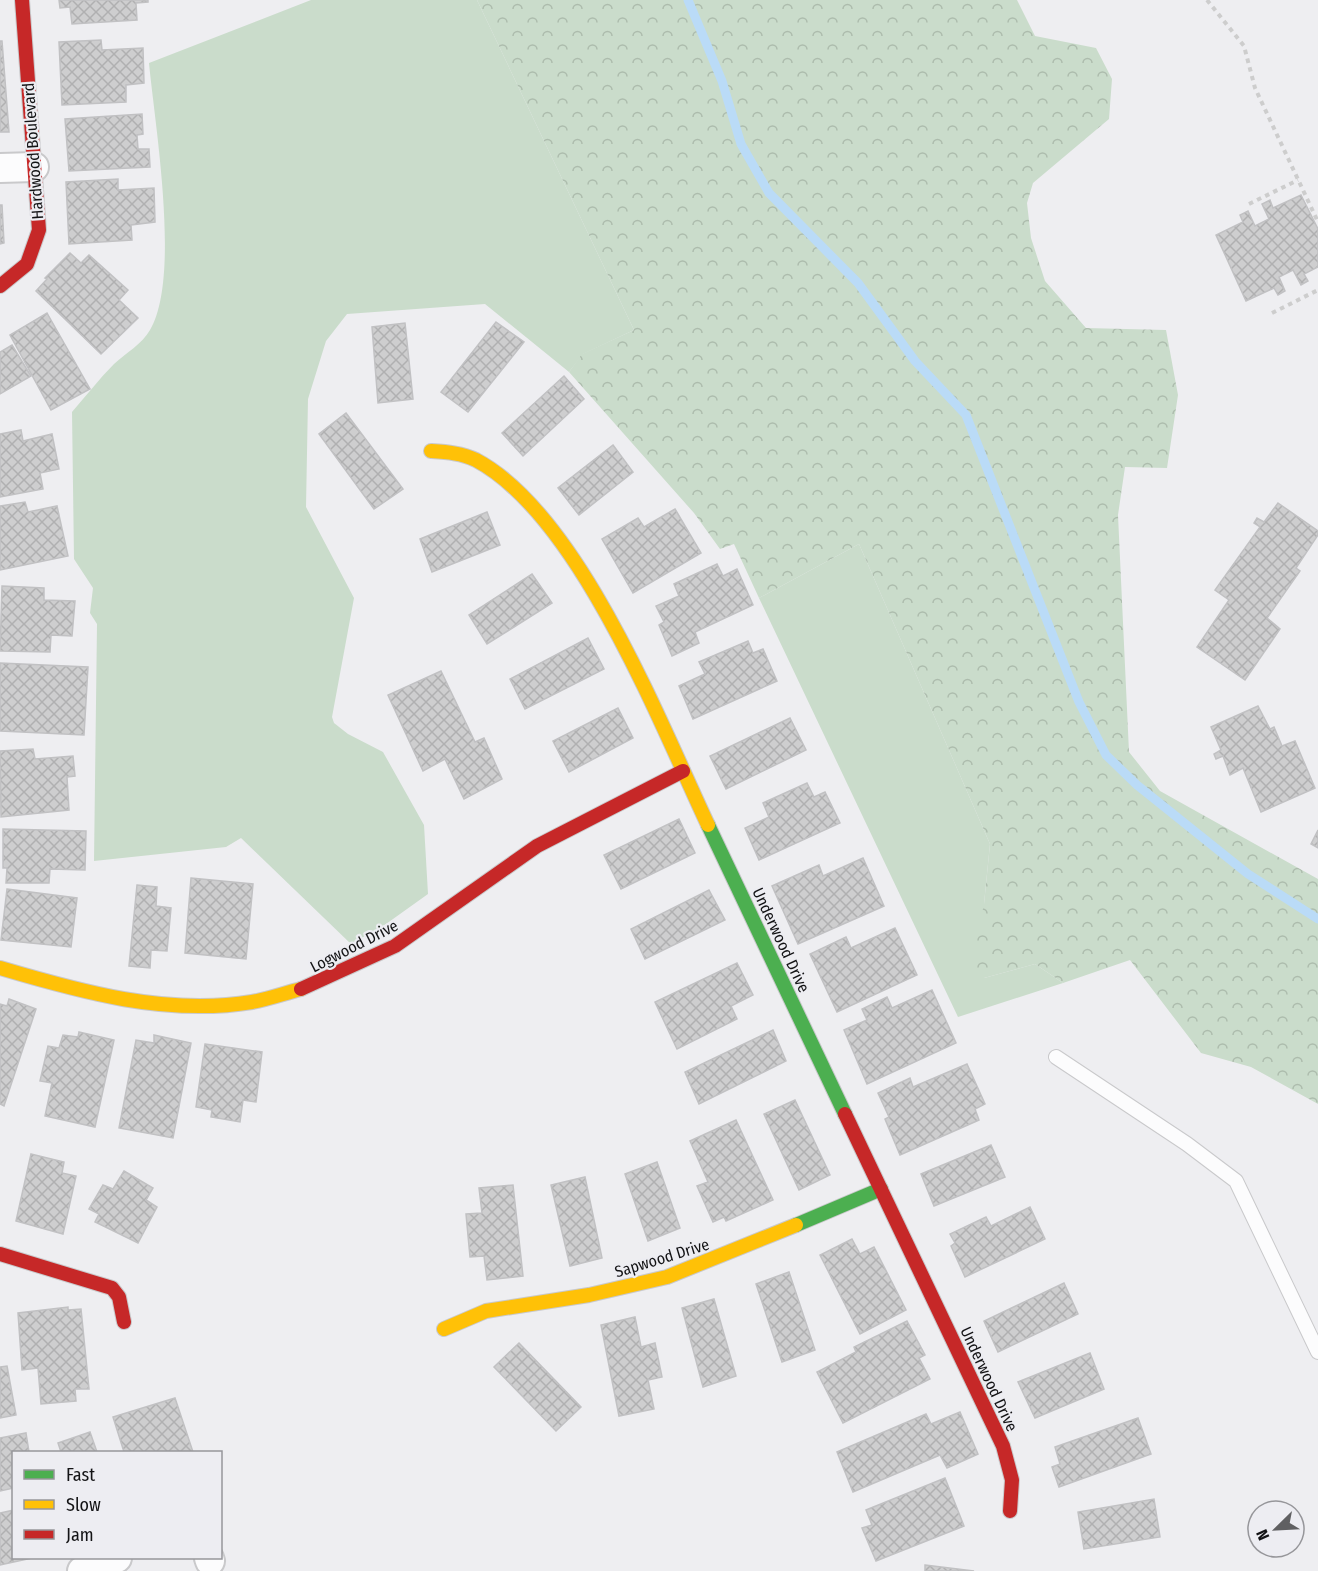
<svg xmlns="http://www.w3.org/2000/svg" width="1318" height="1571" font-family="'Fira Sans Condensed',sans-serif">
  <defs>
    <pattern id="forest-crowns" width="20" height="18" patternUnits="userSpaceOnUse" patternTransform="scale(1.5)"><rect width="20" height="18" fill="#cadccb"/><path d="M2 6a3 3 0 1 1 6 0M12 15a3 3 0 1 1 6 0" fill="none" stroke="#adbcad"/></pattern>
    <pattern id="building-cross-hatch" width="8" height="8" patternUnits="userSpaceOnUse" patternTransform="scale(1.5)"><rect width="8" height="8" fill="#cececf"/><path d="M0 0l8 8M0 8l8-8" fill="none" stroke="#b0b0b1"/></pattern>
  </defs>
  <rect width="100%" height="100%" fill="#eeeef1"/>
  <g fill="#cadccb">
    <path d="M311,0H477L634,330L583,354L569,372L485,304L347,314L326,341L308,399L306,507L354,598L332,717L334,723L348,734L383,752L424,825L428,894L386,924L351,944L241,838L226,847L94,861L97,624L90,613L93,588L74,559L72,412C86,396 99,379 114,364C126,353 142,344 150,330C181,278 155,126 149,63Z"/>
    <path d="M859,544L990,844L984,904V978L1035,964L1063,983L958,1017L759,598Z"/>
  </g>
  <path fill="url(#forest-crowns)" d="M477,0H1017L1035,36L1096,48L1112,79L1109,119L1033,183L1027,203L1031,238L1045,281L1086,328L1166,330L1178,395L1167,468L1125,467L1118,515L1129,752L1160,791L1318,879V1104L1251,1067L1201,1053L1130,960L1063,983L1035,964L984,978L970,970L984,904L990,844L859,544L759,598L734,544L720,549L694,513L569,372L582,354L634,330Z"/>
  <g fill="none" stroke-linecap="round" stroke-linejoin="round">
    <path stroke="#badbf7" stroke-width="9" d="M688,0L722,81L741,144L769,193L858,283L915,361L966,415L1079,702L1106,755L1137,785L1248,874L1318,919"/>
  </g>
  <g fill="url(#building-cross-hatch)" stroke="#c1c1c3" stroke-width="1.5">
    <path d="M59,0H148V2L136,3L137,20L72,24L70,7L60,8Z"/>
    <path d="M101,40L102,50L143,48L144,83L126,85V102L62,105L59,42Z"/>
    <path d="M0,41H2L9,132H0Z"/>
    <path d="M142,114L143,134L137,135L138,149H149L150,167L69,171L65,119Z"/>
    <path d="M118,179V190L154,188L155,222L131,225L132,240L69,244L66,182Z"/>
    <path d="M1301,195L1318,229V267L1304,274L1308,281L1301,285L1293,270L1279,277L1285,291L1278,295L1274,288L1246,301L1216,235L1243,222L1240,215L1248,211L1255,226L1269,219L1262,204L1270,200L1273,208Z"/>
    <path d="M0,205H2L4,243L0,244Z"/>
    <path d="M70,253L81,263L89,255L128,290L119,300L138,318L101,354L36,291L47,279L45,278Z"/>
    <path d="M47,313L90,389L51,410L10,335Z"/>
    <path d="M496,322L524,342L468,412L441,392Z"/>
    <path d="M405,323L413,399L378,403L372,327Z"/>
    <path d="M12,345L31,376L0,394V352Z"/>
    <path d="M564,376L584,399L523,456L502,433Z"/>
    <path d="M346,413L403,489L374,509L319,434Z"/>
    <path d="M21,430L23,441L52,434L59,469L40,473L43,489L0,497V434Z"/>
    <path d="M613,445L633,472L579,515L558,488Z"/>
    <path d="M25,502L28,512L57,506L68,556L0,570V506Z"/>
    <path d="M1278,503L1318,531V535L1296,568L1300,571L1267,618L1280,629L1245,680L1197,647L1229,600L1215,590L1260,527L1254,523L1257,518L1264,522Z"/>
    <path d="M675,509L701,553L633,593L602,539L638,518L644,527Z"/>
    <path d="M487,512L500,545L432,572L420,539Z"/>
    <path d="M717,564L723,576L737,569L753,605L695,632L699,643L672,656L659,625L664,622L656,606L679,596L674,584Z"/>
    <path d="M532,574L552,603L487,644L469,615Z"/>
    <path d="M2,586L44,588V600L75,601L72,636L51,635L50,652L0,651Z"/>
    <path d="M588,638L604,669L525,709L510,679Z"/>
    <path d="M748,641L753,653L763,649L777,681L693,719L679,686L705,674L699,662Z"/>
    <path d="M0,663L88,667L84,735L0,731Z"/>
    <path d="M441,671L475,742L484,738L502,779L464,799L445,759L423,771L388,695Z"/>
    <path d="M1258,706L1270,729L1274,727L1282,746L1295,741L1315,788L1261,812L1243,768L1230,775L1223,756L1216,759L1214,754L1221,750L1211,727Z"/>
    <path d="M618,708L633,738L569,772L553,741Z"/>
    <path d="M790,718L806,750L726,789L710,756Z"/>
    <path d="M33,749L35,759L73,756L75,776L67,777L69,810L1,817L0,751Z"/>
    <path d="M807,783L814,797L825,792L840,823L759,860L745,828L769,817L763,803Z"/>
    <path d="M679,819L695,853L621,889L604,855Z"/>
    <path d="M3,829L86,831L85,870L50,869L49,883H6L7,868H3Z"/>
    <path d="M1318,830V848L1311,844Z"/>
    <path d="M863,858L884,906L798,944L772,886L819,865L823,876Z"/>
    <path d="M191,878L253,884L246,959L185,953Z"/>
    <path d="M137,885L157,887L156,906L171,908L167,951L151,950L150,968L129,966Z"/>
    <path d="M7,889L77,898L71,947L1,940Z"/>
    <path d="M709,890L725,920L645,959L631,929Z"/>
    <path d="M895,928L917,975L837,1012L810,954L846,937L851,948Z"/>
    <path d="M737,963L753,995L731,1006L737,1019L677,1049L655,1002Z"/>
    <path d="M932,990L956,1043L867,1084L844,1030L867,1020L862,1009L887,997L892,1008Z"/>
    <path d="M9,999L36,1009L4,1106L0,1104V1004L7,1006Z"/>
    <path d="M773,1030L786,1061L699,1104L685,1072Z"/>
    <path d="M79,1032L114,1040L95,1127L45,1116L52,1083L40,1081L48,1046L59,1048L63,1035L78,1037Z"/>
    <path d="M154,1035L191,1043L173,1138L119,1128L136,1040L154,1043Z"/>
    <path d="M205,1044L262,1052L256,1102L243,1100L240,1122L211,1117L212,1110L196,1107Z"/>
    <path d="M967,1064L985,1104L975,1109L979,1120L900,1155L885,1119L889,1117L878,1093L910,1078L913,1087Z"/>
    <path d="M795,1100L830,1175L799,1190L764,1114Z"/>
    <path d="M736,1120L773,1200L726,1221L724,1217L713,1222L697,1186L708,1182L690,1141Z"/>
    <path d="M991,1145L1005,1177L934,1206L921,1174Z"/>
    <path d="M31,1154L64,1162L62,1173L76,1176L63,1234L16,1221Z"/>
    <path d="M657,1162L680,1228L648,1241L625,1174Z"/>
    <path d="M124,1171L153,1188L146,1200L157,1207L138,1243L95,1222L99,1214L89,1209L103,1185L113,1189Z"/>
    <path d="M585,1177L602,1258L570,1266L551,1185Z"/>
    <path d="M513,1185L523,1276L487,1280L484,1256L470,1257L466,1214L482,1213L479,1188Z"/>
    <path d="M1030,1207L1045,1239L965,1277L951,1246L955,1243L950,1234L986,1217L991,1226Z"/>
    <path d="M852,1239L860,1254L874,1247L906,1310L860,1334L820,1255Z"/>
    <path d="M789,1272L815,1350L782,1362L756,1284Z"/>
    <path d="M1064,1283L1078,1314L998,1352L984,1321Z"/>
    <path d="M714,1299L736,1376L703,1387L682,1308Z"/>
    <path d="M68,1307V1310L81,1309L89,1389H75L76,1401L41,1404L38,1368L22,1370L18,1313Z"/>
    <path d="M635,1317L641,1347L655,1343L662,1377L648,1380L654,1409L619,1416L601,1325Z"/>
    <path d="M907,1321L925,1355L919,1358L930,1379L843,1423L817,1372L856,1352L854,1347Z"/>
    <path d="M519,1343L581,1407L556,1431L494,1367Z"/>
    <path d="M1090,1353L1104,1389L1035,1418L1018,1382Z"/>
    <path d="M7,1366L16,1415L0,1418V1367Z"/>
    <path d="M175,1398L193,1452H124L113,1417Z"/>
    <path d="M960,1412L978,1454L947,1468L940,1455L853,1492L837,1452L926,1414L931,1424Z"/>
    <path d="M1138,1418L1151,1454L1059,1487L1052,1467L1060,1464L1055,1447Z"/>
    <path d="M90,1432L97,1452H61L58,1443Z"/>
    <path d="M26,1433L29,1452H14V1488L0,1491V1438Z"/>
    <path d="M945,1478L964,1526L876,1561L862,1528L872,1525L866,1510Z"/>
    <path d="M1154,1499L1160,1537L1084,1549L1078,1512Z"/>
    <path d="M14,1510V1558H32L0,1565V1513Z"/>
    <path d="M925,1565L974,1571H925Z"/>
  </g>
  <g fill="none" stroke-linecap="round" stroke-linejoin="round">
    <g stroke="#c9c9cb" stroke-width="16">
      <path id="lane" d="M1056,1057L1187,1144L1236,1181L1318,1352"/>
    </g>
    <g stroke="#c9c9cb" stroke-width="32">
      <g id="street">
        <path d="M0,168L34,167"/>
        <path d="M209,1558L210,1561"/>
        <path d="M82,1571L117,1558"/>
      </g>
    </g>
    <g stroke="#c9c9cb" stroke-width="16">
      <g id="fast">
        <path d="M708,825L845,1114"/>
        <path d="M796,1225L881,1189"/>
      </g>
    </g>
    <g stroke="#c9c9cb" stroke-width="16">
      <g id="slow">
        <path d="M431,451C446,452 462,453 476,460C579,515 659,721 708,825"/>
        <path d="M0,968C81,992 167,1016 252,1002C269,999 285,993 301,989"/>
        <path d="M444,1329L486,1311L589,1295L667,1277L796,1225"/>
      </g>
    </g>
    <g stroke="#c9c9cb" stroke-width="16">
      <g id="jam">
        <path d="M0,286L27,264L39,230L22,0"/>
        <path d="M301,989L395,946L537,846L683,771"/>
        <path d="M845,1114L1003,1446L1012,1480L1010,1511"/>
        <path d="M0,1254L112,1288L119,1297L124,1322"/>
      </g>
    </g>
    <g stroke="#cdcdcd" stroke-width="4" stroke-dasharray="4.5 4.5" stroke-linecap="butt">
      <path d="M1207,0L1244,46L1255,88L1318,222"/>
      <path d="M1249,204L1298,180"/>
      <path d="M1272,313L1318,290"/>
    </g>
    <use href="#lane" stroke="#fcfcfd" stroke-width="14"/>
    <use href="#street" stroke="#fcfcfd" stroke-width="28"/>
    <use href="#fast" stroke="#4caf50" stroke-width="14"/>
    <use href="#slow" stroke="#ffc107" stroke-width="14"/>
    <use href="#jam" stroke="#c62828" stroke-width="14"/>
  </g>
  <g text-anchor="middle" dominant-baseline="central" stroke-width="4.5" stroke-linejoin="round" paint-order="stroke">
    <g font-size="16" fill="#131315" stroke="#ededf2">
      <text transform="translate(33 151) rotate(-94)">Hardwood Boulevard</text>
      <text transform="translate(781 940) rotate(65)">Underwood Drive</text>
      <text transform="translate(354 946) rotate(-27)">Logwood Drive</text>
      <text transform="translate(662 1258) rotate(-17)">Sapwood Drive</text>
      <text transform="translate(989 1379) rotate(65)">Underwood Drive</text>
    </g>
  </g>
  <rect x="12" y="1451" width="210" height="108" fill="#ededf2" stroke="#96969a" stroke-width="1.5"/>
  <rect x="24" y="1470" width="30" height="9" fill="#4caf50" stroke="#96969a" stroke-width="1.5"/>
  <text x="66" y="1481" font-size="18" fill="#131315">Fast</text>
  <rect x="24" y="1500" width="30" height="9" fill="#ffc107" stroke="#96969a" stroke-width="1.5"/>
  <text x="66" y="1511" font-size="18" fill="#131315">Slow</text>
  <rect x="24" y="1530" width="30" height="9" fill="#c62828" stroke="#96969a" stroke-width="1.5"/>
  <text x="66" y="1541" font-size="18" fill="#131315">Jam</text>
  <g transform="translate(1276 1529) rotate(246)"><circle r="28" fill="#ededf2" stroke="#96969a" stroke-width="1.5"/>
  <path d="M0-4.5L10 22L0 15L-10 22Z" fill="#606062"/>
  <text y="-9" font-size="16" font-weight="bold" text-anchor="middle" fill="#131315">N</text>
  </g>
</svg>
